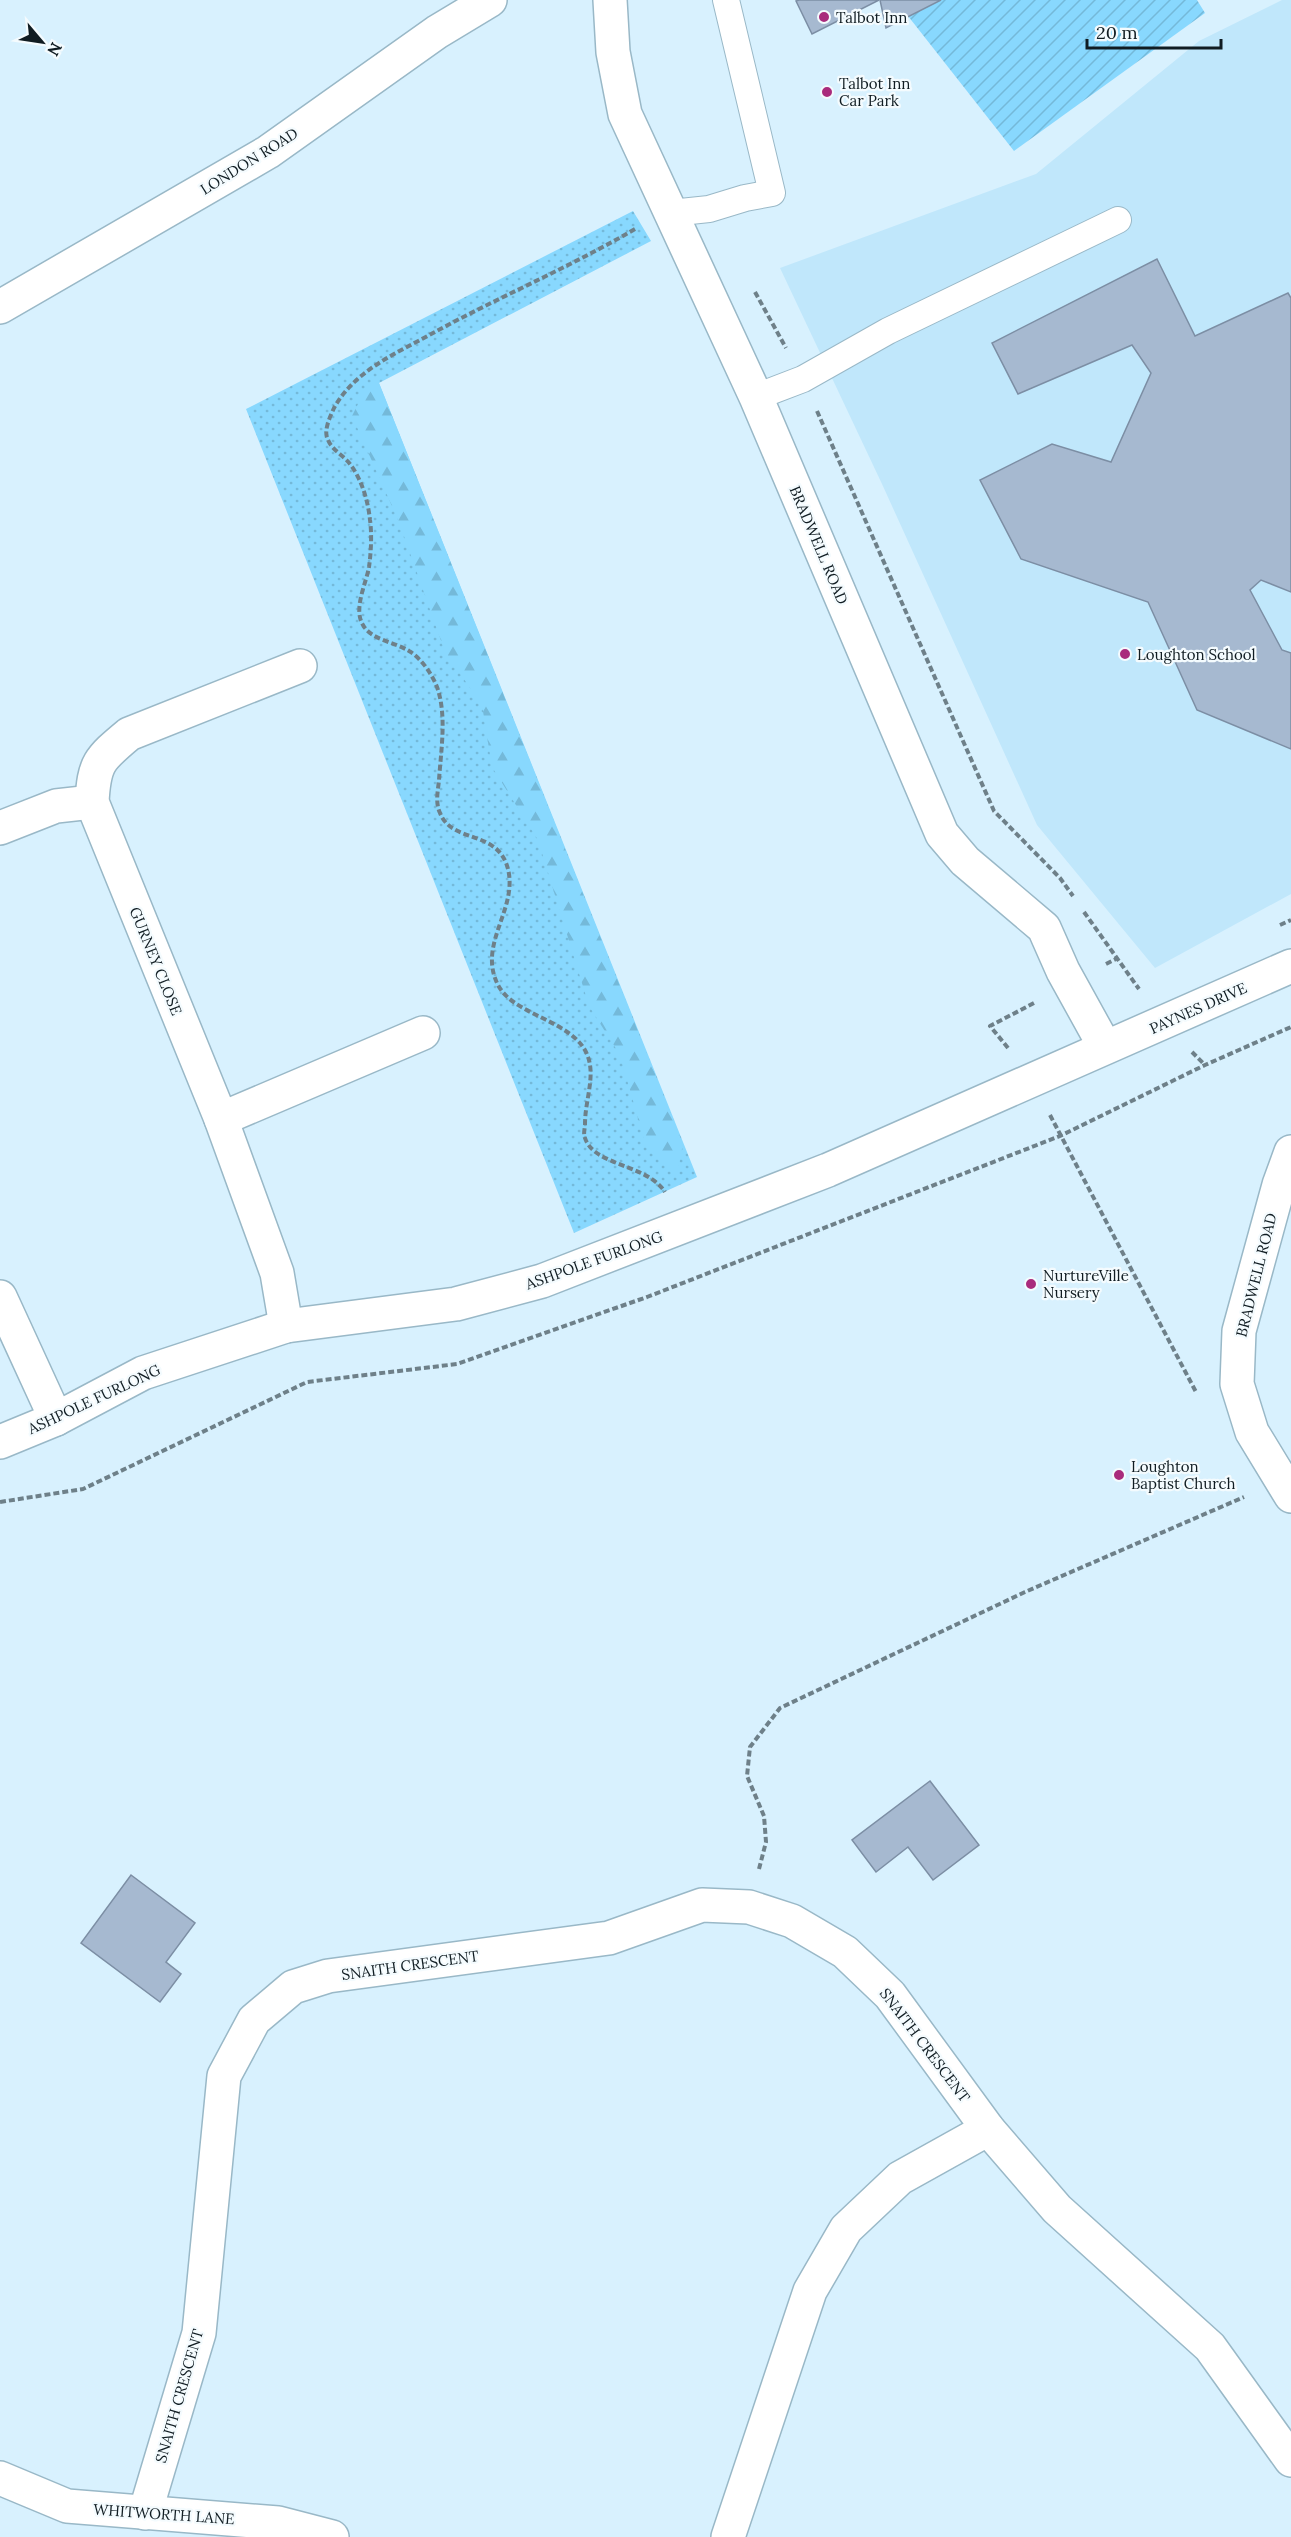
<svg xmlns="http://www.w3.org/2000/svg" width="1291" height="2537" font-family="Lora,serif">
  <defs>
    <pattern id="grass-dots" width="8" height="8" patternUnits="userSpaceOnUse" patternTransform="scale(1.5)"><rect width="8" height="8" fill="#88d8fe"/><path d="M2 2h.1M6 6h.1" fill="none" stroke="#74b9d9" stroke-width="1.8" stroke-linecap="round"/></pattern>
    <pattern id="forest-firs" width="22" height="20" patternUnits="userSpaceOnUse" patternTransform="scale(1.5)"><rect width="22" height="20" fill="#88d8fe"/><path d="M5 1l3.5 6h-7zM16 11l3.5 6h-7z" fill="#74b9d9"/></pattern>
    <pattern id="garden-furrows" width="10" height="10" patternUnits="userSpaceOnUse" patternTransform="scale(1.5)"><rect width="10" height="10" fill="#88d8fe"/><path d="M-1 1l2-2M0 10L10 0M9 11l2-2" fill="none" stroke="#74b9d9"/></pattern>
  </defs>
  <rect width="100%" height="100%" fill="#d8f1fe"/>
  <path fill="#c0e7fb" d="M1282,0H1291V894L1155,968L1037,825L882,484L780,268L1036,174L1199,41Z"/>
  <path fill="url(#grass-dots)" d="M633,211L651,241L379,383L697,1177L574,1233L246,409Z"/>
  <path fill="url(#forest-firs)" d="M379,383L683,1144L677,1174L645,1143L620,1055L589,1006L538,840L492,767L482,705L445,652L399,522L352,416L366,388Z"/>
  <path fill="url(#garden-furrows)" d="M941,0H1197L1205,13L1014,151L908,16Z"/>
  <g fill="#a6b9d0" stroke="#7c8ea4" stroke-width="1.5">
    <path d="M799,0H879L812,34L796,1Z"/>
    <path d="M880,0H941L886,28Z"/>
    <path d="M1157,259L1195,336L1288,293L1291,298V592L1261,580L1250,590L1282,650L1291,653V749L1197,710L1148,602L1021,559L980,480L1052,444L1111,462L1151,373L1132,345L1018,394L992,343Z"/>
    <path d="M930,1781L979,1845L933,1880L908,1847L876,1872L852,1840Z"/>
    <path d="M131,1875L195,1923L166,1962L181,1974L160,2002L81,1943Z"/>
  </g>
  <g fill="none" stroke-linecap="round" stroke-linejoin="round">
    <g stroke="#99b8c7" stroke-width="28">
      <g id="service">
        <path d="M671,213L709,209L745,198L772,193L726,0"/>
        <path d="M756,397L803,379L888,331L1118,220"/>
      </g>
    </g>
    <g stroke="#99b8c7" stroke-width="36">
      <g id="minor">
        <path d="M610,0L613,52L625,114L756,397L942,834L965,861L1044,928L1063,971L1105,1047"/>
        <path d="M0,307L268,152L437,32L490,0"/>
        <path d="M0,828L56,806L92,802"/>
        <path d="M221,1119L423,1033"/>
        <path d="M1291,1152L1279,1185L1239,1331L1237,1384L1252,1432L1291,1496"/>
        <path d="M0,1297L56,1419"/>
        <path d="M286,1326L277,1273L221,1119L92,802C94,763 99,759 129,734L300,666"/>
        <path d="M0,1442L56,1419L143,1373L286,1326L456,1304L542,1281L828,1170L1291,966"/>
        <path d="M0,2478L67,2506L278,2523L332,2537"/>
        <path d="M145,2513L199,2333L224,2076L254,2020L293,1987L328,1976L609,1938L702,1905L749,1907L792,1921L845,1952L890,1995L988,2129L1057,2209L1210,2347L1291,2460"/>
        <path d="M728,2537L810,2291L846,2229L900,2178L988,2129"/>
      </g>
    </g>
    <g stroke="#6e8089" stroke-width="4" stroke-dasharray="6 3" stroke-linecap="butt">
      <path d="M635,229C570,267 499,297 433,333C397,353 355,370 334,408C330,417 323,431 328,440C332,450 344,456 350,464C362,480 368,501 370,520C372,534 371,553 369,567C366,584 353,609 363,625C371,640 395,642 409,651C421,658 432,674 437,687C447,715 441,750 439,780C438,791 435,802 440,813C452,844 498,829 508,869C518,910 477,944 498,985C512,1012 557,1018 579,1042C601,1066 585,1095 585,1124C585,1129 583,1133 585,1138C594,1166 647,1164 665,1192"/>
      <path d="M755,292L786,348"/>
      <path d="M817,411L994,811L1060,878L1073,896"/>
      <path d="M1084,912L1139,989"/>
      <path d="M1280,925L1291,920"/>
      <path d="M1106,964L1116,959"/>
      <path d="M1008,1048L990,1026L1036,1002"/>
      <path d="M1192,1052L1205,1065"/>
      <path d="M1050,1115L1196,1392"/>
      <path d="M0,1502L83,1489L307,1382L457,1364L647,1297L1060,1136L1205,1065L1291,1027"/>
      <path d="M759,1869L766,1842L764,1816L747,1776L750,1747L780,1708L1025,1592L1244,1497"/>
    </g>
    <use href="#service" stroke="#fff" stroke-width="26"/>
    <use href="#minor" stroke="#fff" stroke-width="33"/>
  </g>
  <g fill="#a92b7c" stroke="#f4fbfe" stroke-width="2">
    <circle cx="824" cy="17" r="6"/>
    <circle cx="827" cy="92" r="6"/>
    <circle cx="1125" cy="654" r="6"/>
    <circle cx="1031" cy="1284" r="6"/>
    <circle cx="1119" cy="1475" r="6"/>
  </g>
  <g text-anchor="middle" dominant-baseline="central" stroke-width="4.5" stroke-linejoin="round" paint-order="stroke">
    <g font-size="15" fill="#101c22" stroke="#f4fbfe" text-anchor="start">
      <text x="836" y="17">Talbot Inn</text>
      <text x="839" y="83">Talbot Inn<tspan x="839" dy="17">Car Park</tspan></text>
      <text x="1137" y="654">Loughton School</text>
      <text x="1043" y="1275">NurtureVille<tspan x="1043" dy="17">Nursery</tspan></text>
      <text x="1131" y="1466">Loughton<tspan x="1131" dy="17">Baptist Church</tspan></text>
    </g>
    <g font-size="15" fill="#101c22" stroke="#f4fbfe">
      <text transform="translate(249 161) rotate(-32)">LONDON ROAD</text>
      <text transform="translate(819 545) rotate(67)">BRADWELL ROAD</text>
      <text transform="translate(156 961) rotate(68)">GURNEY CLOSE</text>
      <text transform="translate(1198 1008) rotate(-24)">PAYNES DRIVE</text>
      <text transform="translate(594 1260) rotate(-20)">ASHPOLE FURLONG</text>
      <text transform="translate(1256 1275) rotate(-76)">BRADWELL ROAD</text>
      <text transform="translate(94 1399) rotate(-25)">ASHPOLE FURLONG</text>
      <text transform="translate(410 1965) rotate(-8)">SNAITH CRESCENT</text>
      <text transform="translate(925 2045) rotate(53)">SNAITH CRESCENT</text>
      <text transform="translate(179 2396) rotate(-74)">SNAITH CRESCENT</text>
      <text transform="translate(164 2514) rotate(4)">WHITWORTH LANE</text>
    </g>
  </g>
  <g transform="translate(42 42) rotate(119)" stroke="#f4fbfe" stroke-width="4.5" paint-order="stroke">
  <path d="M0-4.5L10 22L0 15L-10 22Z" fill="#101c22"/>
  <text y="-9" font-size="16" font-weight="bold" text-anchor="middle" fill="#101c22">N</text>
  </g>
  <path d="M1087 39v9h134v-9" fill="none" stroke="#101c22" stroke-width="3"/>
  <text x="1096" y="39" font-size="18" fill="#101c22" stroke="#f4fbfe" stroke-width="4.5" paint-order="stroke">20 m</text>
</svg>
